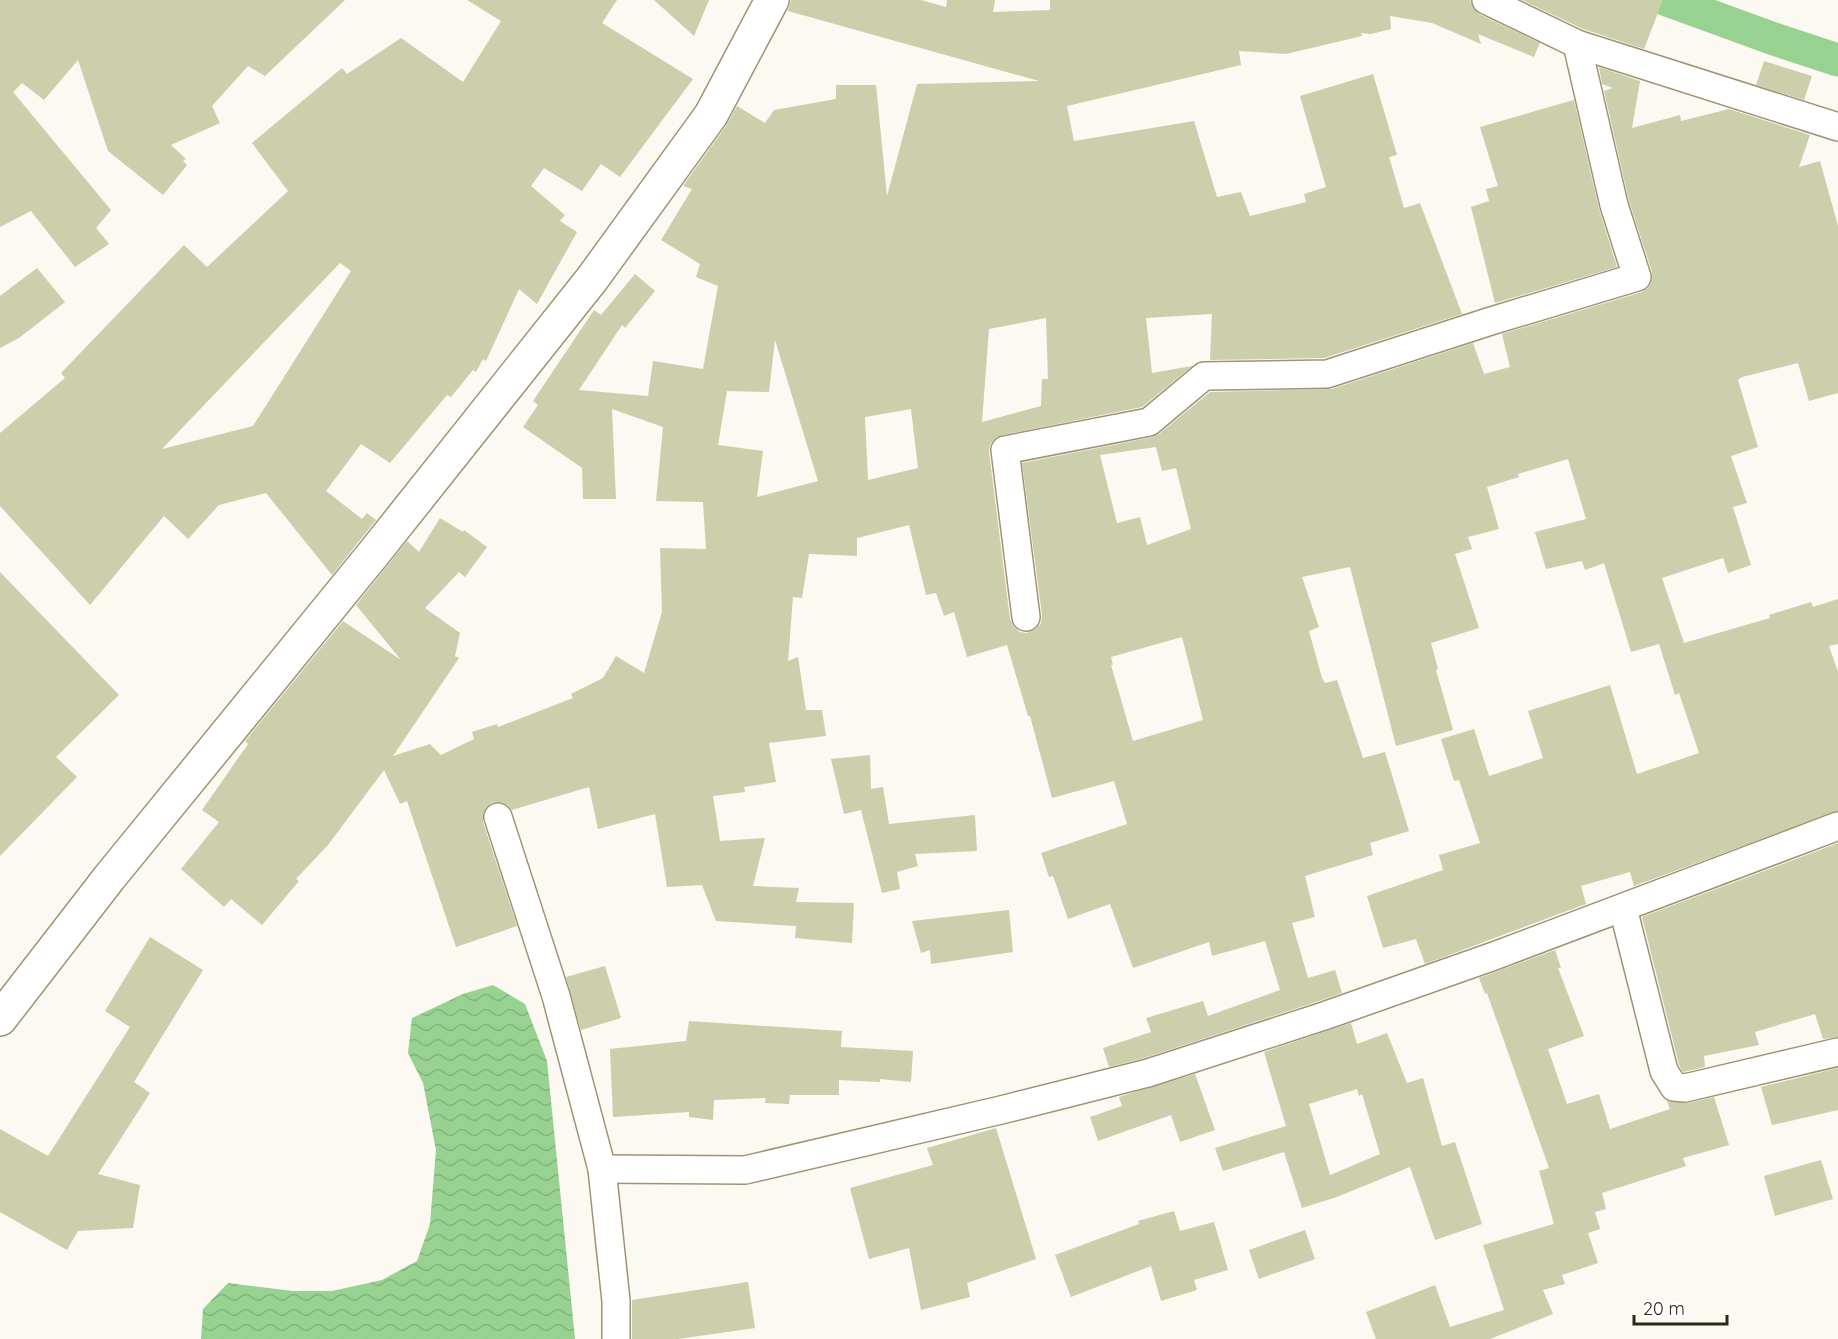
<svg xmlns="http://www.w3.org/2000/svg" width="1838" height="1339" font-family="Quicksand,sans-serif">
  <defs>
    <pattern id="water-waves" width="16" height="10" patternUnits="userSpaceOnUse" patternTransform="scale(1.5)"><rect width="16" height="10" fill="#97d291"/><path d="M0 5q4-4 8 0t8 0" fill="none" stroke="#82b47c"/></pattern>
  </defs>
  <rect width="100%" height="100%" fill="#fcf8f2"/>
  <path fill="url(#water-waves)" d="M493,985L525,1004L547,1061L575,1339H201L203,1309L228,1283L293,1291H332L382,1280L417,1261L430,1224L436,1150L423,1083L408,1053L412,1018L463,994Z"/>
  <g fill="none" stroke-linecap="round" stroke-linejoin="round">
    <path stroke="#97d291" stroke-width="33" d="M1667,0L1774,39L1838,60"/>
  </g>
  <g fill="#cbcfab" fill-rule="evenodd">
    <path d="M0,0H345L265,76L248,66L212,106L220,123L171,145L186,159L183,161L187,165L163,195L108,151L78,60L44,100L22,83L13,92L111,210L96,228L109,244L75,267L31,211L0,227Z"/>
    <path d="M467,0H617L602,23L693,79L620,177L601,164L582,191L544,168L531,186L565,215L560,221L577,232L537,304L519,289L486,361L483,359L476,372L473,370L451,397L447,395L390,463L361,444L326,491L362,519L367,513L376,520L332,575L266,493L219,505L188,539L164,516L90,605L0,506V433L65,378L61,373L184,245L207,267L288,191L252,143L342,68L347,74L401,38L463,82L501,21ZM340,263L351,271L253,426L162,449Z"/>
    <path d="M654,0H709L694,36Z"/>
    <path d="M791,0H921L946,7L947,0H995L993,12L1050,10V0H1470L1473,8L1479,14L1540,43L1534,57L1478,34L1481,44L1432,23L1390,16L1391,29L1371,34L1361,33L1362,36L1286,54L1239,51L1241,65L1067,106L1074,141L1194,121L1217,197L1241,192L1250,216L1306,202L1304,194L1326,187L1300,96L1373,74L1397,155L1389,157L1404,208L1420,203L1462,314L1324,358L1210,360L1212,314L1146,318L1152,373L1192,366L1142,407L1002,435L995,438L990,445L989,452L1010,619L1014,627L1020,632L1027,633L1036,629L1041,623L1042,615L1022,463L1153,437L1159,434L1210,392L1332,389L1473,343L1484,374L1510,367L1502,334L1642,292L1648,288L1652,281V272L1629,201L1604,91L1613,88L1602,84L1599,67L1640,81L1632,128L1680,115L1681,121L1729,109L1810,135L1799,167L1820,161L1838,226V393L1809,401L1798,363L1742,377L1738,380L1758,447L1731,456L1747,503L1733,507L1751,565L1728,573L1723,558L1662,578L1684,643L1770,618L1769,615L1811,602L1813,607L1838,599V644L1829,646L1838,672V811L1634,886L1630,872L1581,886L1586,904L1425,964L1416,939L1383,948L1367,896L1443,870L1439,855L1480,843L1459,780L1454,781L1441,739L1474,729L1489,776L1543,758L1528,711L1610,685L1637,774L1699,753L1679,693L1675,695L1659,644L1631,652L1604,563L1585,570L1582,561L1546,569L1535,532L1586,519L1568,459L1518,474L1519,477L1487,487L1499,529L1468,537L1472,549L1455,554L1479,628L1431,643L1438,669L1436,670L1453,730L1396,746L1350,567L1302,577L1319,627L1309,631L1322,678L1325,683L1337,680L1363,758L1385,752L1409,831L1370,843L1373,855L1305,876L1315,917L1292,923L1308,978L1335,970L1342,993L1319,1001L1144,1058L1109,1067L1103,1048L1151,1032L1146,1018L1203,1001L1208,1016L1280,990L1265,941L1212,956L1209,942L1133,968L1110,904L1068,919L1053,876L1049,877L1041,853L1127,824L1114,781L1052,798L1030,716H1028L1007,645L967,657L954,612L944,616L936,593L926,595L909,525L857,538V556L809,554L802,598L793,597L788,661L798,657L806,710H822L826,736L769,743L776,782L744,787L745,792L713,796L720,841L765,838L753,886L799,888L796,902L854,903L852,943L795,938L796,926L716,921L702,885L667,887L655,814L598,829L589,787L512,810L508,805L501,802H493L486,807L483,814V822L517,926L456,947L407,801L400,804L384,770L328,845L296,879L299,881L262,925L231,899L224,907L181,869L219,822L202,810L248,744L245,741L343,621L401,660L356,605L407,541L419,552L440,518L463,532L464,530L487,547L465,577L459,572L425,608L460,633L455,656L459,658L393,756L430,744L441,755L474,739L472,732L497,724L498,727L573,698L571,694L603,678L616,656L644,673L662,612L660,548L706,549L703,502L656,501L663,427L612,409L616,499H583L582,468L523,427L538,405L533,401L594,310L601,315L635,274L655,291L625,328L622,325L579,390L648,396L653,361L703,369L718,286L696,277L700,264L661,240L692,189L683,186L726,126L737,106L765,123L774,110L836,99V85H876L887,196L917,84L1039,81L788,11ZM1046,318L1048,379H1042L1041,406L982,422L989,329ZM775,340L818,481L757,497L763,451L718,445L727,391L769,392ZM911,409L918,468L868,480L865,417ZM1156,447L1162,471L1176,468L1191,529L1147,545L1140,517L1117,523L1100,455ZM1182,637L1203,720L1133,741L1111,665H1113L1111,657Z"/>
    <path d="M1522,0H1663L1644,49L1583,29Z"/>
    <path d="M1764,61L1812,76L1804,100L1756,85Z"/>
    <path d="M1574,100L1599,209L1617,267L1495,303L1471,207L1489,201L1486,189L1498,186L1480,127Z"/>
    <path d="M37,268L65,302L19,338L0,348V296Z"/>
    <path d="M0,572L119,695L56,757L77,777L0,856Z"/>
    <path d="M870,755L871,789L883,787L889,824L975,815L977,851L915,854L918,866L897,872L900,889L882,893L861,810L844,814L831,759Z"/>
    <path d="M1838,843V1037L1823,1039L1815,1014L1755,1032L1759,1045L1704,1056L1705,1067L1683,1072L1679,1065L1642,917Z"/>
    <path d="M1009,910L1013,952L931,964L930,950L921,953L912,921Z"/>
    <path d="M150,937L203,970L134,1082L150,1093L98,1174L140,1185L133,1228L78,1231L67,1250L0,1212V1129L48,1156L130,1027L105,1011Z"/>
    <path d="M1555,950L1561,968H1558L1584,1036L1548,1049L1567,1104L1599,1094L1610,1129L1670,1109L1667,1101L1688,1103L1714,1097L1729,1145L1683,1158L1686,1166L1602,1193L1606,1209L1595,1212L1600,1229L1588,1233L1598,1263L1562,1275L1565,1284L1543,1290L1553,1314L1490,1339H1376L1366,1312L1435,1285L1450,1327L1504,1310L1483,1245L1554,1224L1539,1171L1549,1168L1487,993L1485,994L1479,978Z"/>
    <path d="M605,966L621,1018L581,1030L566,977Z"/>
    <path d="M689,1021L842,1031L841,1047L913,1051L911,1082L880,1079V1082L839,1080V1095H790L789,1104L765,1103L766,1098L714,1100L713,1120L689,1117V1112L613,1117L610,1049L686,1041Z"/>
    <path d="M1351,1023L1357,1044L1387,1033L1407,1083L1423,1078L1442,1146L1455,1142L1482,1224L1435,1240L1410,1167L1337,1197L1302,1208L1284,1152L1223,1171L1215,1148L1286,1126L1264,1052ZM1357,1089L1359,1096L1362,1094L1380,1154L1330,1175L1309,1104Z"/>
    <path d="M1838,1068V1110L1772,1125L1761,1087Z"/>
    <path d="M1195,1074L1215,1130L1180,1142L1171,1115L1098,1141L1090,1117L1122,1106L1119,1097Z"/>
    <path d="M996,1128L1036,1259L967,1283L970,1297L921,1310L909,1248L869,1259L850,1188L933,1165L927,1148Z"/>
    <path d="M1821,1160L1833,1199L1775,1216L1764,1176Z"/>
    <path d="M1174,1211L1180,1231L1214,1222L1228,1270L1194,1280L1197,1290L1161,1301L1151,1266L1071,1297L1055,1255L1139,1224L1138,1221Z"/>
    <path d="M1305,1230L1315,1259L1259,1279L1249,1250Z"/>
    <path d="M748,1282L755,1328L678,1339H632V1300Z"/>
  </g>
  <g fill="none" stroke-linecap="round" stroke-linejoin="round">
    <g stroke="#a39272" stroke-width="30">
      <g id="street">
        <path d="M1486,0L1577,44L1838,127"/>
        <path d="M1026,617L1005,450L1149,422L1204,376L1327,374L1491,321L1637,277L1614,205L1577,44"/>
        <path d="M498,817L556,996L602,1169L616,1301V1339"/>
        <path d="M1623,908L1664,1071L1674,1087L1685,1088L1838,1052"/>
        <path d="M602,1169L745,1170L1001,1110L1148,1073L1324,1016L1494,956L1838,826"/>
      </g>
    </g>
    <g stroke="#a39272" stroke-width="36">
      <path id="secondary" d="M0,1019L109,878L374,553L592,279L711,115L772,0"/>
    </g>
    <use href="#street" stroke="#fff" stroke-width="27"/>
    <use href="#secondary" stroke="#fff" stroke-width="33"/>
  </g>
  <path d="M1634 1315v9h93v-9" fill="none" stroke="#2f281b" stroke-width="3"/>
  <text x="1643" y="1315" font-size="18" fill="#2f281b" stroke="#ffffff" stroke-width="4.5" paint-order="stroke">20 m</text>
</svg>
